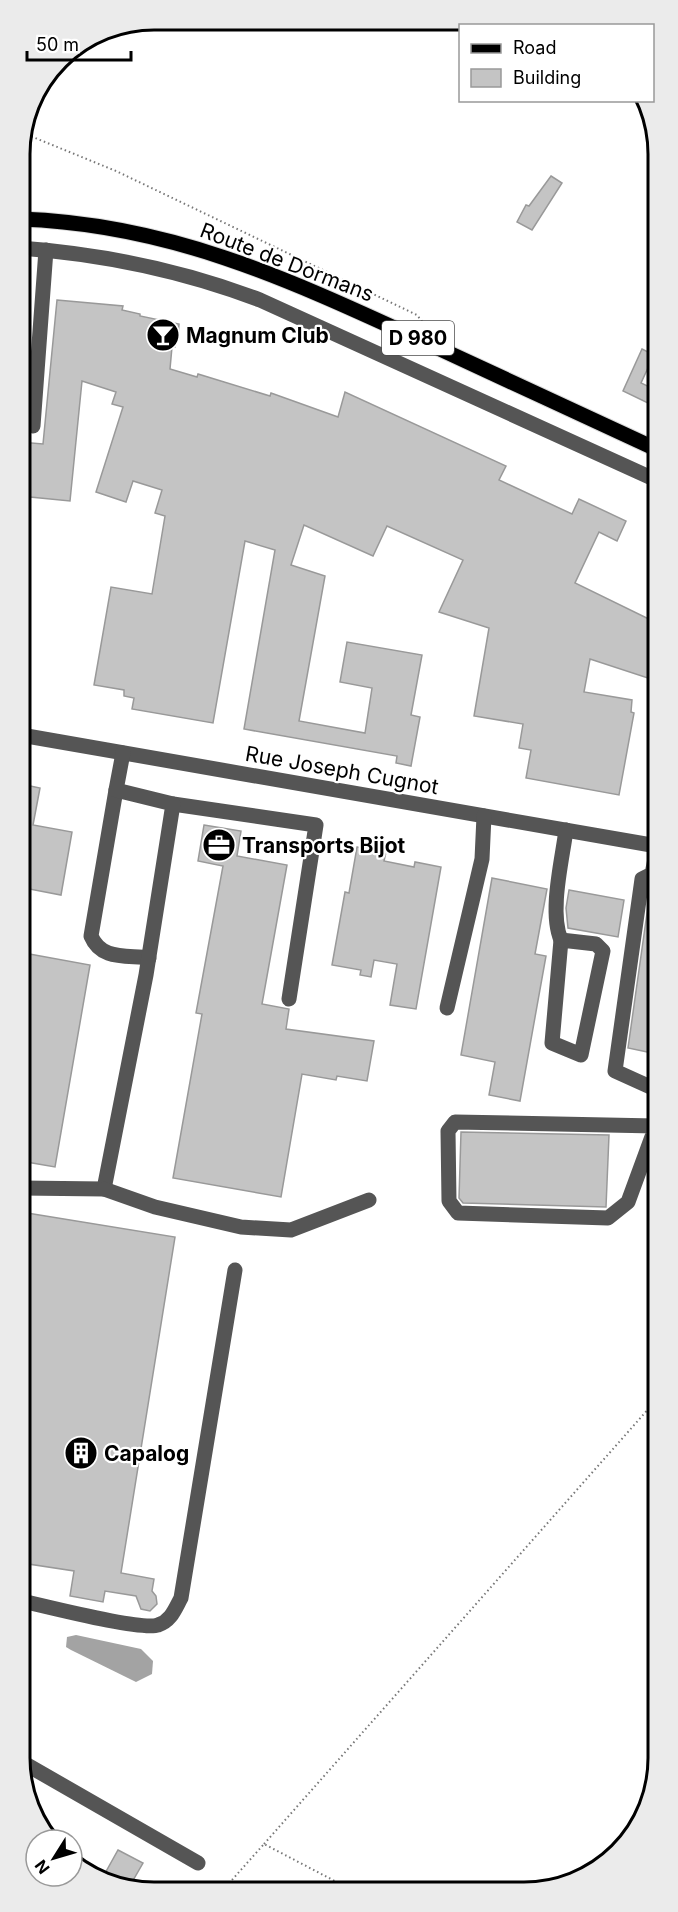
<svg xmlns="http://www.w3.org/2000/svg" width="678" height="1912" font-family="Inter,sans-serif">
  <rect width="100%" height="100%" fill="#fff"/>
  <path fill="#a3a3a3" d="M76,1635L141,1649L153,1661L152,1674L136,1682L71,1650L66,1647L67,1637Z"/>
  <g fill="#c4c4c4" stroke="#999" stroke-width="1.5">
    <path d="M551,176L562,183L532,230L517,222L526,205L529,206Z"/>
    <path d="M57,300L123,306L122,310L140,314V316L179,324L178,337L175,347H172L170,369L197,377L198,374L270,396L271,393L338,417L345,392L506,466L499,480L572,514L579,499L626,521L617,541L599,532L575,583L657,623V681L590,659L584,692L632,700L631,712L634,713L619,795L526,778L531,750L519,748L523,724L474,716L489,628L439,612L463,560L387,526L373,556L304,525L291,565L325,576L299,721L365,733L372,688L340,682L347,642L422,655L411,715L420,717L411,766L396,763L397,756L244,729L275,550L245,541L213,723L132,709L134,698L124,696V690L94,685L111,587L152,594L165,516L155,513L162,490L133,481L126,502L96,492L123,407L112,404L116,392L82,381L70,501L20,496V442L43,444Z"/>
    <path d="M642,349L654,355L641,383L656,390L650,404L623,391Z"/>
    <path d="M21,784L40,788L33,825L72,832L61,895L24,888L30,849L21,848Z"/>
    <path d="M204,825L241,831L237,856L287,865L262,1004L289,1009L286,1029L374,1041L367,1081L337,1076L336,1080L302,1074L281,1197L173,1178L202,1014L196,1013L223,866L198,861Z"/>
    <path d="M357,847L386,852L384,861L414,867L415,862L441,867L416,1009L390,1005L397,964L374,960L371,977L360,975L361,970L332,965L345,892L349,893Z"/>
    <path d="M492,878L547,889L535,954L546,956L520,1101L489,1095L495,1062L461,1055Z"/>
    <path d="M657,882V1054L628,1048L651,885Z"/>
    <path d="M569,890L624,900L618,937L568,928L566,908Z"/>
    <path d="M24,953L90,965L55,1167L21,1161V971Z"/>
    <path d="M461,1132L609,1135L606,1207L463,1203L459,1198Z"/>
    <path d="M21,1212L175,1237L121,1573L154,1579L152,1591L156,1596L157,1604L150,1611L141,1609L136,1596L105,1591L103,1602L70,1596L74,1571L22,1563Z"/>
    <path d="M118,1850L143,1863L128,1889L103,1877Z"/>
  </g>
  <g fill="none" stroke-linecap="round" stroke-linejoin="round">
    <g stroke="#dbdbdb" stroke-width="17">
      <path id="major" d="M20,219C171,224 290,280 425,342C502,378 579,413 656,449"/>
    </g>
    <g stroke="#777" stroke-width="2" stroke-dasharray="1.5 3" stroke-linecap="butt">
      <path d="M23,133L116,171L417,315L428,329"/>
      <path d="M264,1844L658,1398"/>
      <path d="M223,1890L264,1844L352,1890"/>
    </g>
    <g stroke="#555" stroke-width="15">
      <path d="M20,248C103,254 181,270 260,300L656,480"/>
      <path d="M33,426L46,250"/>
      <path d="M21,735L657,846"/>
      <path d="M116,790L91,936C101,960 125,955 149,958"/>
      <path d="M173,804L316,825L289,999"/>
      <path d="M657,849L652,874L642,879L615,1071L657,1090"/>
      <path d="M561,940L596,944L603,951L581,1055L552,1043Z"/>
      <path d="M561,940C549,912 562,861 566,830"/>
      <path d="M447,1008L482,859L484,816"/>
      <path d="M656,1126L455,1122L448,1131L449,1201L458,1213L608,1218L628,1202L657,1123"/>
      <path d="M21,1188L104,1189L146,975L173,804L116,790L123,753"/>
      <path d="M104,1189L155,1207L241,1227L291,1230L369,1200"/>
      <path d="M22,1601C45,1606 141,1631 158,1625C171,1621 175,1609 181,1598L235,1270"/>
      <path d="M22,1762L198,1863"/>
    </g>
    <use href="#major" stroke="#000" stroke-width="15"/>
  </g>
  <defs>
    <g id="bar-disc" transform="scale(1.725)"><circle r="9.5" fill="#000" stroke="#fff"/><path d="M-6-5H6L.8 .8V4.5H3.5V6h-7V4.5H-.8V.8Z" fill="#fff"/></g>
    <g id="office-disc" transform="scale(1.725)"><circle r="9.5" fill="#000" stroke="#fff"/><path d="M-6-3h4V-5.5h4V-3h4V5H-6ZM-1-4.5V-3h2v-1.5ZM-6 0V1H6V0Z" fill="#fff"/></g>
    <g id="building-disc" transform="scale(1.725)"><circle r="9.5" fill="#000" stroke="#fff"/><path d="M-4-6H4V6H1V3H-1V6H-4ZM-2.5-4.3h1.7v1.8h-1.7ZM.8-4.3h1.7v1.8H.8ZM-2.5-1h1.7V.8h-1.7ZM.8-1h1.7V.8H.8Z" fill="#fff"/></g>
  </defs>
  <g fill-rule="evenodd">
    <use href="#bar-disc" x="163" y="335"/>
    <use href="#office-disc" x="219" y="845"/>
    <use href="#building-disc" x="81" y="1453"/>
  </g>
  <g text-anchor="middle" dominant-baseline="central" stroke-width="4.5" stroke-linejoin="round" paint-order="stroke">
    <rect fill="#fff" stroke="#4c4c4c" stroke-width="1.5" x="382" y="321" width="72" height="34" rx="4.5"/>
    <g font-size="20" font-weight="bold" fill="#000">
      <text x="418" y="338">D 980</text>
    </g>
    <g font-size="21" fill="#000" stroke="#fff">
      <text transform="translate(287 262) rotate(21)">Route de Dormans</text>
      <text transform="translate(342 770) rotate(10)">Rue Joseph Cugnot</text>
    </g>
    <g font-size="21" font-weight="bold" fill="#000" stroke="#fff" text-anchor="start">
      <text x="186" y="335">Magnum Club</text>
      <text x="242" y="845">Transports Bijot</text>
      <text x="104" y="1453">Capalog</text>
    </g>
  </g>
  <path d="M0 0H678V1912H0ZM154 30H524A124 124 0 0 1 648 154V1758A124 124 0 0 1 524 1882H154A124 124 0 0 1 30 1758V154A124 124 0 0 1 154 30Z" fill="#ebebeb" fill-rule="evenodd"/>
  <path fill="none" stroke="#000" stroke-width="3" d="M154 30H524A124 124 0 0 1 648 154V1758A124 124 0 0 1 524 1882H154A124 124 0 0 1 30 1758V154A124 124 0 0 1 154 30Z"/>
  <rect x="459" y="24" width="195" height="78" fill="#ffffff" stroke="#999999" stroke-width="1.5"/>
  <rect x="471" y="44" width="30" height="9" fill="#000000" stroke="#999999" stroke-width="1.5"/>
  <text x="513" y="54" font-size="18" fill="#000000">Road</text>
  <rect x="471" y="69" width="30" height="18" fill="#c4c4c4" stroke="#999999" stroke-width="1.5"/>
  <text x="513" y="84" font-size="18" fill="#000000">Building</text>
  <g transform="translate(54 1858) rotate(233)"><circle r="28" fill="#ffffff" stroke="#999999" stroke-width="1.5"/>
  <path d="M0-4.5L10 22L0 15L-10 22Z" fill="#000000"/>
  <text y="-9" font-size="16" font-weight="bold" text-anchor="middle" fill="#000000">N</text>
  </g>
  <path d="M27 51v9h104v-9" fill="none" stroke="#000000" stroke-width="3"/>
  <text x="36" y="51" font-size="18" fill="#000000" stroke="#ffffff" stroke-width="4.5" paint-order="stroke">50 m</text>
</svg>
